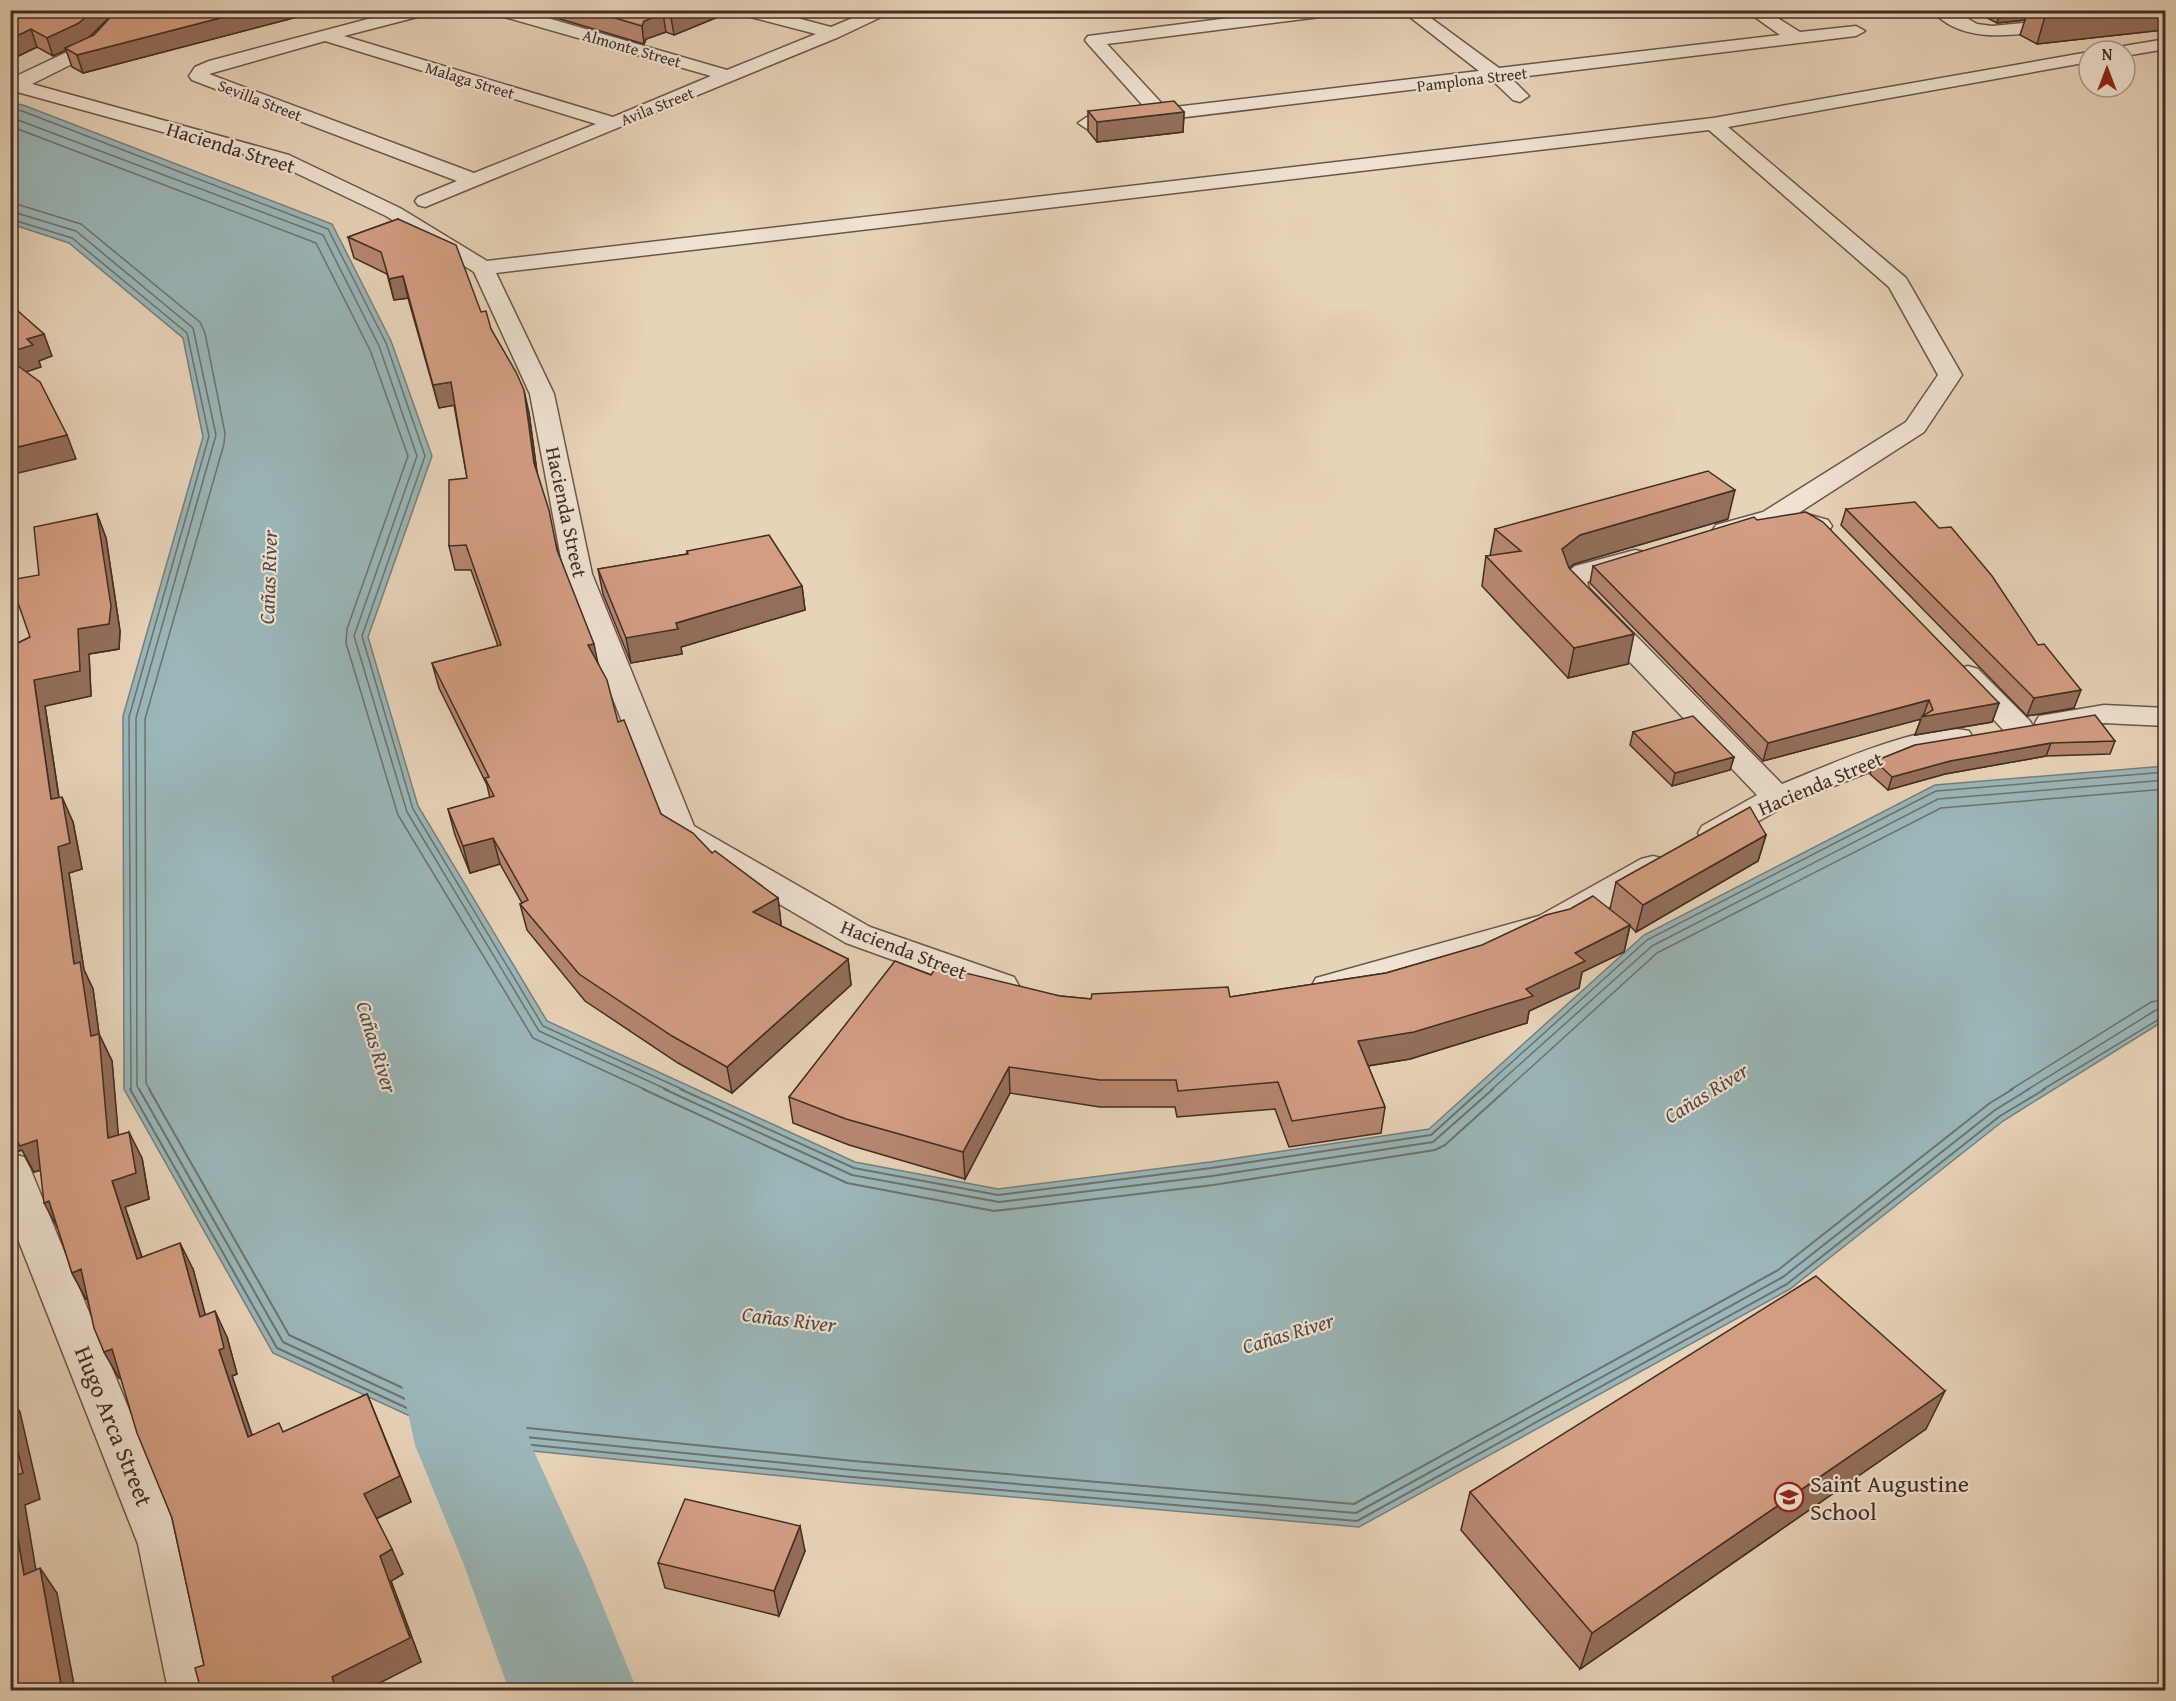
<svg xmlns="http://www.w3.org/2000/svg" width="2176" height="1701" font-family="'Gentium Book Plus',serif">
  <rect width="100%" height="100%" fill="#e7d3b8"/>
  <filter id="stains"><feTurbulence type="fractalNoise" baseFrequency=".00333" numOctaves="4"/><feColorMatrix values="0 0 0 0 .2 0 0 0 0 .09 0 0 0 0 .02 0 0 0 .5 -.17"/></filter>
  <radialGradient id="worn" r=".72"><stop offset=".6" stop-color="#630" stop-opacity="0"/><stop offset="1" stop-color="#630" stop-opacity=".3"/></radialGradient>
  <path fill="#9ab6b8" stroke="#767f7d" stroke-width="1.5" d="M11,103L23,105L332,224L391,341L432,456L368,637L418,806L547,1021L855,1162L998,1189L1210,1162L1429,1129L1644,935L1935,785L2165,766V1020L2003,1121L1790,1289L1359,1527L852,1483L473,1445L273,1353L124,1089L123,716L203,437L183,338L69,243L11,224Z"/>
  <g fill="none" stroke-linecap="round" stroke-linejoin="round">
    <g stroke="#6d726e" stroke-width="1.5">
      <path d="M10,109L22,111L328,229L386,343L425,456L362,636L413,809L543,1026L684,1090"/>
      <path d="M10,117L323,235L379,346L417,456L354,636L407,812L539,1031L668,1090"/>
      <path d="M10,126L316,243L370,350L408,456L347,629L346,643L398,815L533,1038L646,1090"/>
      <path d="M10,202L81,224L200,322L205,333L225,433L224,444L145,719L146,1083L150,1090"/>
      <path d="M10,211L76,231L193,328L216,435L136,718L137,1086L139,1090"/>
      <path d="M10,219L72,238L187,333L209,436L129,717L131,1090"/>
      <path d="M1481,1090L1647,940L1936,791L2166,772"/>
      <path d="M1491,1090L1652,946L1938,799L2166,780"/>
      <path d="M1506,1090L1657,953L1941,808L2166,789"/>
      <path d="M2010,1090L2151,1002L2166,999"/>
      <path d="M2027,1090L2156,1010L2166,1008"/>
      <path d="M2042,1090L2166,1015"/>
    </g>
    <g stroke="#6d726e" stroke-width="2">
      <path d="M130,1089L277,1348L474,1439L852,1477L1357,1521L1787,1284L2000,1116L2045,1089"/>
      <path d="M139,1089L283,1342L476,1432L853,1470L1356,1513L1783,1277L1995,1110L2029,1089"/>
      <path d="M149,1089L289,1335L478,1423L854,1461L1354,1504L1778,1270L1990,1103L2013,1089"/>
      <path d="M643,1089L847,1183L994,1211L1213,1185L1435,1150L1445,1145L1507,1089"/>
      <path d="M664,1089L852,1175L999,1202L1212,1176L1433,1142L1493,1089"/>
      <path d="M680,1089L854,1168L998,1195L1211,1168L1431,1135L1482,1089"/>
    </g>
    <path fill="#9ab6b8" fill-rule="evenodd" d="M445,1284L484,1297L500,1330L531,1445L586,1565L637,1690H509L464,1565L415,1445L390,1330L406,1297Z"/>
    <g stroke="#6a5649" stroke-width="3">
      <g id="minor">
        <path d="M120,10H138L98,51L32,84L289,155L400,208L487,261L1713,118L2089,52V62L1728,127L1906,278L1962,375L1924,432L1800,512L1828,520L1832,526L1828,532C1811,536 1795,525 1777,526C1756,528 1736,542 1716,537L1712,531L1716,525L1763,512L1906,422L1938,375L1889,287L1709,130L496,273L554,394L592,574L694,826L870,927L1014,977L1019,986L1014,995L1001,999L846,943L668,839L564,574L530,394L474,272L386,216L275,163L10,90V79L86,43Z"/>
        <path d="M402,10H431L429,14L344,36L613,117L711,76L494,14L492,10H520L727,70L816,34L739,14L737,10H767L831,27L872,10H896L839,37L425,207L418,205L415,201L418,197L457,181L192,80L189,76L195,67L209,61ZM325,41L596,124L474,173L209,74Z"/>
        <path d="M1291,10H1344L1336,15L1107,44L1166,108L1479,71L1401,10H1420L1499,68L1780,35L1745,10H1765L1800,32L1856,26L1865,31L1856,36L1511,78L1529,96L1520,102L1513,100L1492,80L1087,129L1078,123L1087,117L1147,110L1088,44L1085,40L1088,36Z"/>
        <path d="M1932,10H1953L1977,24L1992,26L2065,19L2074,24L2065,29C2024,33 1963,48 1932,10Z"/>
        <path d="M2166,39V49L2125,56V51H2115L2124,46Z"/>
        <path d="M1635,550L1645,552L1649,558L1645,564L1595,578L1587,582L1589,588L1782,784C1825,767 1926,720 1969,731L1973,738L1969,745L1910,756L1788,804L1726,840L1714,844L1702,840L1698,833L1702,826L1757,795L1561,590L1559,579L1575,566Z"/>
        <path d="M1968,666L1978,669L2030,721L2034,728L2030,735L2019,737L2008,735L1958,681L1953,675L1958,669Z"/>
        <path d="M2104,705L2166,708V726L2104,723L2050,732L2039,730L2035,723L2039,716Z"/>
        <path d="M1653,856L1665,859L1670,867L1665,875L1563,933L1329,1000L1316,996L1311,987L1316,978L1539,916L1641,859Z"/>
        <path d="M10,1153L24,1157L30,1168L184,1544L217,1690H168L138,1544L10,1219Z"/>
      </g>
    </g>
    <use href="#minor" fill="#efe2d1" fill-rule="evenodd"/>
  </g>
  <g fill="#b58770" stroke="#402d24" stroke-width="1.5">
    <path d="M10,10L89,37L94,35L117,10H324L83,73L72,67L66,50L53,56L37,47L10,60Z"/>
    <path d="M530,10H735L674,35L666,32L646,39L644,44Z"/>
    <path d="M1972,10H2166V30H2163L2037,44L2020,35L2025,20L1997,23Z"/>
    <path d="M1088,111L1184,112L1183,132L1097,142L1088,131Z"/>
    <path d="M398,219L481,312L491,329L529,413L537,472L558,552L597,662L618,722L661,814L712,853L778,898L781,924L779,925L848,959L851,985L732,1093L678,1063L585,1001L527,930L520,904L522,903L500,864L470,873L455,835L448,809L490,798L487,785L439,688L432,663L498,646L471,570H455L449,546L467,478L454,405L439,408L408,298L394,300L387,274L354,258L348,237Z"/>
    <path d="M1846,509L2074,708L2027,716L1841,525Z"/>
    <path d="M97,514L106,538L120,631L119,649L89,654L91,696L45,706L59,797L73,822L82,869L69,873L84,970L93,989L99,1034L112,1061L118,1135L142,1158L149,1199L125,1207L142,1257L193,1269L205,1315L227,1337L237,1374L232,1376L252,1435L284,1432L367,1394L411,1502L376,1519L403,1574L391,1581L421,1662L204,1665L172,1518L121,1378H119L104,1352L87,1299H86L72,1273L40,1170L34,1172L22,1150L16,1152H10V647L30,637L39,575Z"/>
    <path d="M1728,519L1574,564L1569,568L1628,664L1568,678L1482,586L1486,556H1490L1495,529Z"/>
    <path d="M687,551L802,586L805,610L681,647L682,654L631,663L603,594L598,569L687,554Z"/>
    <path d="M1593,566L1999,703L1992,722L1915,735L1921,719L1763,761L1590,583Z"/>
    <path d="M1633,732L1734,757L1730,770L1672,786L1630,745Z"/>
    <path d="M2115,741L2110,754L2046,756L1945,774L1888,790L1870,774L1875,761L1915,745Z"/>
    <path d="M1766,835L1758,861L1636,932L1630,926L1624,952L1582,972L1579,988L1529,1011L1527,1023L1410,1059L1368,1066L1385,1107L1381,1133L1289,1147L1275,1109L1177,1117L1175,1107H1100L1010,1093L965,1179L849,1145L793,1123L789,1097L931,975L1060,996L1091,999L1230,997L1386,973L1610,909L1616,882Z"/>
    <path d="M1926,1429L1580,1669L1461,1530L1470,1492Z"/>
    <path d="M805,1551L779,1616L665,1588L658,1563Z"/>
  </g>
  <g fill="#946e5b" stroke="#402d24" stroke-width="1.5">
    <path d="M93,10H117L85,41L65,48L66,50L53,56L47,38Z"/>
    <path d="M251,10H324L83,73L77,55Z"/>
    <path d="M689,10H735L674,35L671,18Z"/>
    <path d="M2001,10H2028L2025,20L1997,23Z"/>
    <path d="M2042,10H2166V24L2163,30L2037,44L2046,13Z"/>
    <path d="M663,14L666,32L646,39L644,44L642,26L644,21Z"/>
    <path d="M31,29L37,47L10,60V39Z"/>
    <path d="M1184,112L1183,132L1097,142V122Z"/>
    <path d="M403,276L408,298L394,300L389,279Z"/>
    <path d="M44,334L52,356L39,361L41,367L11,377L10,352L27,339Z"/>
    <path d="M451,382L456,405L439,408L433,385Z"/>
    <path d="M524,390L529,413L539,487L534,463Z"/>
    <path d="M67,435L76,459L10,475V449Z"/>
    <path d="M1735,490L1728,519L1574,564L1557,578L1562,549L1580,535Z"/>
    <path d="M97,514L106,538L120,631L119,649L89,654L91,696L45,706L63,825L51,799L34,680Z"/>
    <path d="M802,586L805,610L681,647L682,654L631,663L626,638Z"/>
    <path d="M1634,634L1628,664L1568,678L1574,648Z"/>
    <path d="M594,644L599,669L588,645Z"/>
    <path d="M2081,690L2074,708L2027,716L2034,698Z"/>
    <path d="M1929,700L1923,716L1999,703L1992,722L1915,735L1921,719L1763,761L1768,743Z"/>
    <path d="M2051,743L2046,756L1945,774L1888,790L1892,777L1950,761Z"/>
    <path d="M1734,757L1730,770L1672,786L1675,773Z"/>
    <path d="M62,797L73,822L82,869L69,873L84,970L93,989L99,1034L112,1061L121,1165L108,1138L91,1036L74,964L58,847Z"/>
    <path d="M1766,835L1758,861L1636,932L1643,905Z"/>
    <path d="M493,838L500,864L470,873L463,846Z"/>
    <path d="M778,898L781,924L757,939L753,912Z"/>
    <path d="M1630,925L1624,952L1582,972L1579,988L1529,1011L1527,1023L1410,1059L1354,1068L1358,1041L1526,989L1575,953Z"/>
    <path d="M848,959L851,985L732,1093L727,1067Z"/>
    <path d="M1009,1067L1010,1093L965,1179L963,1152Z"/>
    <path d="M13,1122L37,1140L51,1167L34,1172L22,1150L16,1152L10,1142V1123Z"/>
    <path d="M129,1132L142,1158L149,1199L125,1207L151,1285L137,1259L112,1181Z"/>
    <path d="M49,1201L58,1229L44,1203Z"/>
    <path d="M180,1243L193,1269L213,1343L200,1317Z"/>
    <path d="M81,1269L95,1296L86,1299L72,1273Z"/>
    <path d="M215,1311L227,1337L237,1374L232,1376L261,1462L248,1437L219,1350Z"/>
    <path d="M112,1349L127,1375L119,1378L104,1352Z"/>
    <path d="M1945,1391L1926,1429L1580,1669L1592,1633Z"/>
    <path d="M367,1394L411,1502L375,1519L364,1494Z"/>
    <path d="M10,1397L20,1412L40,1499L25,1505L41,1600L24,1575L10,1492Z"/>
    <path d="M800,1526L805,1551L779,1616L774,1591Z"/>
    <path d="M392,1549L403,1574L391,1581L421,1662L366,1690H336L332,1677L380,1556Z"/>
    <path d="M40,1568L57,1593L75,1690H62Z"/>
  </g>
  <g fill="#d39d82" stroke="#402d24" stroke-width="1.5">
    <path d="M10,10H93L79,23L47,38L31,29L10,39Z"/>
    <path d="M117,10H251L77,55L65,48L94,35Z"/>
    <path d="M588,10H689L671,18L663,14L644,21L642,26Z"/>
    <path d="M2042,10H2065L2046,13Z"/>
    <path d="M1174,101L1184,112L1097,122L1088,111Z"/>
    <path d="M398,219L456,245L481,312L486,311L491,329L516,372L524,390L534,463L549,510L557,550L594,644L588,645L607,680L618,722L624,720L661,814L693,833L712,853L715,851L778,898L753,912L848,959L727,1067L672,1036L579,974L520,904L528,900L493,838L463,846L448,809L494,796L485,778L489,777L432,663L501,645L466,545L449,546V480L467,478L451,382L433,385L403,276L389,279L381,252L348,237Z"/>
    <path d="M10,304L44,334L27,339L33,345L10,352Z"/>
    <path d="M10,360L40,382L67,435L10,449Z"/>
    <path d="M1708,471L1735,490L1580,535L1562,549L1569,568L1634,634L1574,648L1486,556L1521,551L1495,529Z"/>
    <path d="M1915,502L1939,528L1951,527L1992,576L2038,645L2044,644L2081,690L2034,698L1846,509Z"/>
    <path d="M1806,512L1823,522L1999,703L1921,717L1933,710L1929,700L1768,743L1593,566L1754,517L1757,520Z"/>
    <path d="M97,514L111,606L109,624L78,629L80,671L34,680L51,799L62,797L70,843L58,847L74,964L80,962L91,1036L99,1034L108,1138L129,1132L136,1173L112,1181L137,1259L180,1243L200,1317L215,1311L224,1348L219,1350L248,1437L279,1423L283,1432L367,1394L400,1476L364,1494L392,1549L380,1556L410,1638L332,1677L336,1690H201L195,1668L204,1665L172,1518L137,1433L112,1349L104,1352L94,1328L81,1269L72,1273L49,1201L44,1203L37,1140L20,1146L14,1134L13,1122L10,1123V647L30,637L10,580L39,575L34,527Z"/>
    <path d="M769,535L802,586L676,623L678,629L626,638L598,569L688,554L687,551Z"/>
    <path d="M2095,715L2115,741L2051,743L1950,761L1892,777L1875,761L1915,745Z"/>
    <path d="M1693,716L1734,757L1675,773L1633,732Z"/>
    <path d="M1750,807L1766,835L1643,905L1616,882Z"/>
    <path d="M1593,896L1630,925L1575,953L1585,961L1526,989L1533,996L1414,1032L1358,1041L1385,1107L1292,1121L1278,1082L1178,1091L1176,1080H1100L1009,1067L963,1152L846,1119L789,1097L895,961L931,975L937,966L1060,996L1091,999L1092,994L1228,987L1230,997L1386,973L1482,945L1546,915L1570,909Z"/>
    <path d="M1816,1276L1945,1391L1592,1633L1470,1492Z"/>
    <path d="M10,1417L23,1473L10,1478Z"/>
    <path d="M10,1492L24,1575L40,1568L62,1690H10Z"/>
    <path d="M685,1499L800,1526L774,1591L658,1563Z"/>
  </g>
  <defs>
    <g id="school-ring" transform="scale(1.5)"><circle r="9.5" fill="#efe2d1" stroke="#8f2418" stroke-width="1.5"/><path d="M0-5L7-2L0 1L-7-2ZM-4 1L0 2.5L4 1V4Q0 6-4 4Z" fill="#8f2418"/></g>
  </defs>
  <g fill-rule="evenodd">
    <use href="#school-ring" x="1789" y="1497"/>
  </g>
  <g text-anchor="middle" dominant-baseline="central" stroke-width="4.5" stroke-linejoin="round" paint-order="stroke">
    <g font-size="16" fill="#402d24" stroke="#efe2d1">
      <text transform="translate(632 48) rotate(16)">Almonte Street</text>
      <text transform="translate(1472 79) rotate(-7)">Pamplona Street</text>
      <text transform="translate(470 80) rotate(17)">Malaga Street</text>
      <text transform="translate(260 100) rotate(21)">Sevilla Street</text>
      <text transform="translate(657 106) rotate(-22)">Avila Street</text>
    </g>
    <g font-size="20" fill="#402d24" stroke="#efe2d1">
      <text transform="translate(231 147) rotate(17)">Hacienda Street</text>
      <text transform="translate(567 512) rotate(78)">Hacienda Street</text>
      <text transform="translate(1820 783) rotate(-23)">Hacienda Street</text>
      <text transform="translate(904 949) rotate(21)">Hacienda Street</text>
    </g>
    <g font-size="21" font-style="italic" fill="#524842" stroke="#efe2d1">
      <text transform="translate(268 577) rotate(-88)">Cañas River</text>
      <text transform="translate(377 1047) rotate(73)">Cañas River</text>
      <text transform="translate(1706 1093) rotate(-32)">Cañas River</text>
      <text transform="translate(789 1319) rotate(7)">Cañas River</text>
      <text transform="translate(1288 1333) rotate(-17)">Cañas River</text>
    </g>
    <g font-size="24" fill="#402d24" stroke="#efe2d1">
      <text transform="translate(114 1426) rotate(68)">Hugo Arca Street</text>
    </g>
    <g font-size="24" fill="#402d24" stroke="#efe2d1" text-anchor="start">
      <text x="1810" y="1483">Saint Augustine<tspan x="1810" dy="28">School</tspan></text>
    </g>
  </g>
  <rect width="2176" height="1701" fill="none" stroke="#e7d3b8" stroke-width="36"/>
  <rect x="12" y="12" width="2152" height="1677" fill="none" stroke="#402d24" stroke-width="3"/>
  <rect x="18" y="18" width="2140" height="1665" fill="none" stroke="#402d24" stroke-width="1.5"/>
  <g transform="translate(2107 69)"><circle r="28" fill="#efe2d1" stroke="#a99a8c" stroke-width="1.5"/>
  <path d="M0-4.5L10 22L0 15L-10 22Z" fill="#8f2418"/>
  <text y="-9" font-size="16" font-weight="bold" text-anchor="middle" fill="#402d24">N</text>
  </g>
  <rect width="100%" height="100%" filter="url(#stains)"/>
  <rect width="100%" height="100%" fill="url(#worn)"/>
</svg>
